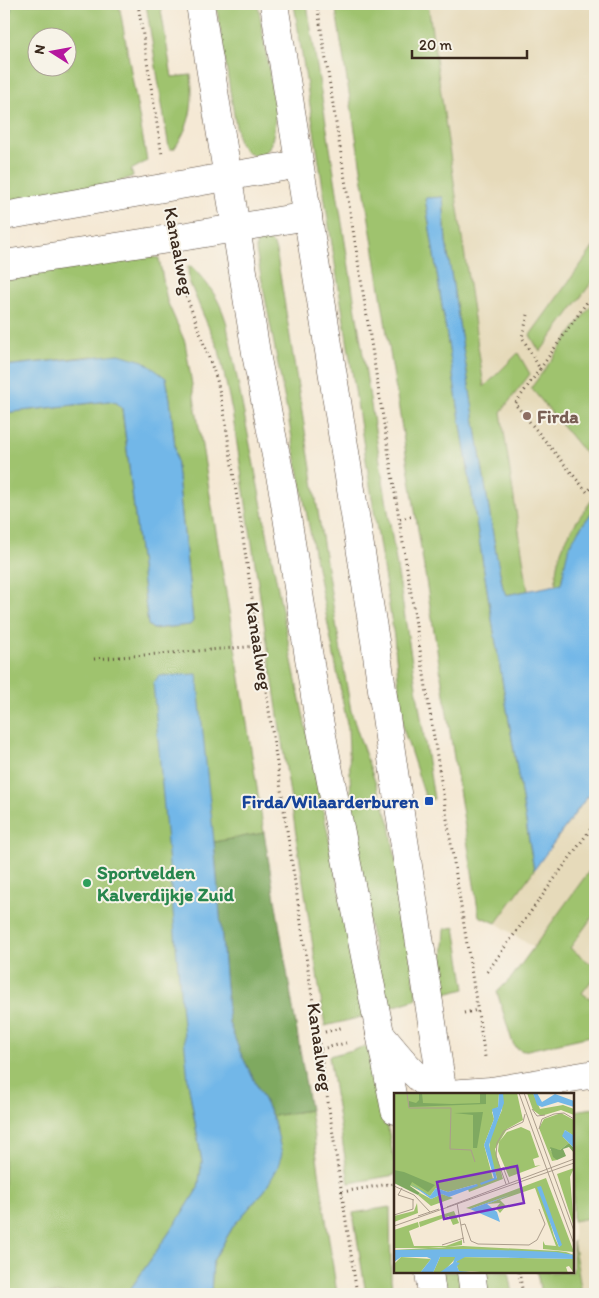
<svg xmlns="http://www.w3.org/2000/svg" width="599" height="1298" font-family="Itim,sans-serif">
  <rect width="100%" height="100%" fill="#f7f3e8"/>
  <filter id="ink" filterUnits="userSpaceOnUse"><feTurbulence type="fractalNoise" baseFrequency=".02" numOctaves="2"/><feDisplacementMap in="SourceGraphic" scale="10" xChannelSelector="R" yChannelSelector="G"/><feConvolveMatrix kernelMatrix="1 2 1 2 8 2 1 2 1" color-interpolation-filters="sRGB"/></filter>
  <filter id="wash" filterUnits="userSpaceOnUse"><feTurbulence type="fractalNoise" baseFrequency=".0096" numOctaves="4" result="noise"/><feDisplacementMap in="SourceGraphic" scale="20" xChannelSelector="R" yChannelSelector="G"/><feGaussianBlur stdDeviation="1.12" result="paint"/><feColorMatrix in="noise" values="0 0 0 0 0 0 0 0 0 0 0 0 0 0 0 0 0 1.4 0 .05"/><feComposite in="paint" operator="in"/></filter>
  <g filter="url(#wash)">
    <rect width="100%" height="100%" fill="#f5e9d5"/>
    <g fill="#e6daba">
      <path d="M340,4H595V1035L512,977L534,948L496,923L534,870L489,602Z"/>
      <path d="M595,1108V1294H541L537,1272H573V1111Z"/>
    </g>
    <g fill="#9fc36e" stroke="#6d7646" fill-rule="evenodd">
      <path d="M11,4H119L147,161L131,170L133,176L115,184L4,204V60L9,52ZM38,38H68V68H38Z"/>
      <path d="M146,4H160L172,77L191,75C194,104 191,125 174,149H171L169,148Z"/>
      <path d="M216,4H258C262,28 266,52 270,76C271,88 274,99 275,111C276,123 273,163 253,155C245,152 241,147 238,139Z"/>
      <path d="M294,4H307L434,799L425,800L424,793L403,728L394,637Z"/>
      <path d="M335,4H428L484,387L518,353L530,374L501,412L528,591L506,595L503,588L496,553L446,242L443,197L425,198L489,602L534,870L496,923L479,916Z"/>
      <path d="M259,240C274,240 274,243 277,256L332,599L351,711L360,739L390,824L417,999L386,1009L353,842L348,729L256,250V243Z"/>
      <path d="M595,245V278L540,352L530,335Z"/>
      <path d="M139,255L159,258L167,301L185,342L239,672L264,833L214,842L212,830L188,1082L202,1162L198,1188L184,1211L127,1294H4V413L109,401L117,403L122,409L148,625L153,629L190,625L193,621L170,399L166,378L92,356L4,366V274Z"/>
      <path d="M191,266C209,285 218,296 226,321L292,661L366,1016L325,1026L232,411L219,350L205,319L189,281L188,267Z"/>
      <path d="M593,303L595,306V465L531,388Z"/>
      <path d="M595,496V509L583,524L570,546L565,564L561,584L556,585C553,552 576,521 595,496Z"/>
      <path d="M595,863V913L570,948L595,967V976L582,993L595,1002V1035L523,1051L515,1047L512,1041L497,992L512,977Z"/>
      <path d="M455,927L465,989L441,995L445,929Z"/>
      <path d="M372,1045L395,1165V1175L349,1183L329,1056Z"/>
      <path d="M595,1108V1217L573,1221V1111Z"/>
      <path d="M310,1110L337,1294H211L213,1261L234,1225L265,1190L277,1132L272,1116Z"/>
      <path d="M390,1207L391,1280L393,1294H366L353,1213Z"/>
      <path d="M573,1241L582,1294H541L537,1272H573Z"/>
      <path d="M438,1272H461L465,1294H442Z"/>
      <path d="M481,1272H509L513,1294H485Z"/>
    </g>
    <path fill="#7fa961" stroke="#5d6a40" d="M264,833L310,1110L272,1116L240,1052L229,1023L214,842Z"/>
    <g fill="#72b7e8" stroke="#567083">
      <path d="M4,4H11L9,52L4,60Z"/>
      <path d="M443,197L446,242L496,553L503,588L506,595L561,584C564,572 565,557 570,545C577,532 586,520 595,509V786L534,870L489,602L425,198Z"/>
      <path d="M119,354L143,361L166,378L170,399L193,621L190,625L153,629L148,625L122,408L117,403L109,401L4,413V366Z"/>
      <path d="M197,674L214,842L229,1023L240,1052L272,1116L277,1132L282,1154L277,1169L265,1190L234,1225L213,1261L211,1294H127L184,1211L198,1188L202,1162L188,1082L153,683L159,676Z"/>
    </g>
  </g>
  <g filter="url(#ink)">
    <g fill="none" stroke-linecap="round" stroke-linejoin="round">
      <g stroke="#574739" stroke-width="29">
        <g id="minor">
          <path d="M380,1034C400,1058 415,1079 442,1094"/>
          <path d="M448,1094L491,1091L595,1074"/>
        </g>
      </g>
      <g stroke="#574739" stroke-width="29">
        <g id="secondary">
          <path d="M200,4L257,359L283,491L318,715L395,1110"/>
          <path d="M274,4L375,641L402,827L443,1094"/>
          <path d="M429,1272L432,1294"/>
          <path d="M471,1272L474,1294"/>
        </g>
      </g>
      <g stroke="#574739" stroke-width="29">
        <g id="primary">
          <path d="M4,216L299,164"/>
          <path d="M4,264L175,238L308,216"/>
        </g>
      </g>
      <g stroke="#574739" stroke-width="3" stroke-dasharray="1 4" stroke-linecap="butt">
        <path d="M138,4L162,155"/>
        <path d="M317,4L485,1057"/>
        <path d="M180,272L181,281L217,380L224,412L357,1294"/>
        <path d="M592,295L595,291"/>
        <path d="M528,315L522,337L540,369L515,404L587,492L595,484"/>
        <path d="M540,369L592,295L595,298"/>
        <path d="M400,519L413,516"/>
        <path d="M94,659L259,646"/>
        <path d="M487,972L595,823"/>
        <path d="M464,1013L478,1010"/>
        <path d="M325,1032L344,1027"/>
        <path d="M321,1049L346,1043"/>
        <path d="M342,1192L395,1183"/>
        <path d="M519,1272L523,1294"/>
      </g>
      <use href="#minor" stroke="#fff" stroke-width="28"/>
      <use href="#secondary" stroke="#fff" stroke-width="28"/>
      <use href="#primary" stroke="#fff" stroke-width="28"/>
    </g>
  </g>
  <circle fill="#8d6e63" stroke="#f7f3e8" stroke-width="2" cx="527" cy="416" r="5"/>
  <rect fill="#1a4fb4" stroke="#f7f3e8" stroke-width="2" x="424" y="796" width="10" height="10" rx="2.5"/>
  <circle fill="#2e9e5b" stroke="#f7f3e8" stroke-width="2" cx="87" cy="883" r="5"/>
  <g text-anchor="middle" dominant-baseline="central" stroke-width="4" stroke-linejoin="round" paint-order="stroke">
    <g font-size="19" fill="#3b2a1e" stroke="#f7f3e8">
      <text transform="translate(179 251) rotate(79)">Kanaalweg</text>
      <text transform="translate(259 646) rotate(81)">Kanaalweg</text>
      <text transform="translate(320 1047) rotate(82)">Kanaalweg</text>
    </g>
    <g font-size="19" font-weight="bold" fill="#785e54" stroke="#f7f3e8" text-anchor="start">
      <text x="537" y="416">Firda</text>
    </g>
    <g font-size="19" font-weight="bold" fill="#164399" stroke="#f7f3e8" text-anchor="end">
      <text x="419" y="801">Firda/Wilaarderburen</text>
    </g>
    <g font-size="19" font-weight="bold" fill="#27864d" stroke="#f7f3e8" text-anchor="start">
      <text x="97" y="872">Sportvelden<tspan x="97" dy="22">Kalverdijkje Zuid</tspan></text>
    </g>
  </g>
  <g transform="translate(394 1093)">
    <rect width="180" height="180" fill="#f5e9d5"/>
    <path d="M0,0H105L104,14L98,19L100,26L90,52L99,86L103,85L95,60L96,44L108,17L109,0H123L129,27L113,36L101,56L109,86L75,99L74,96L83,91L54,99L42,95L36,103L0,84ZM133,0H139L146,16L169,12L180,16V22L167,17L147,23L139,17ZM167,20L180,27V43L171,37L169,44L175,50L166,57L156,56L163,67L158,68L145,35L150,26ZM127,34L136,38L145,64L139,66L141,73L147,72L115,84L104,58L105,49L113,39ZM180,75L176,84L180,134L163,81ZM152,85L180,159L149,156V148L151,152L162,153L141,95L106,107L112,113L106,120L102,115L106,110L93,111L116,102L76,116L72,115ZM146,93L167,152L165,154L160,143ZM26,100L37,106L48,101L59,105L37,113L24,102ZM23,110L24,120L0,129V123L20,118ZM60,118L65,130L59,132L55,123L26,134L25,129ZM24,129L25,134L15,138L20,153H52L68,147V152L45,155H0V137ZM69,153L164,158L172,159L180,162L92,157H0ZM0,164L1,170L7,164L37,166L26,180H0ZM46,164H63L48,180H39ZM65,164L180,166V180L175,173L172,174L174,180H68L86,178L65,179L62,170Z" fill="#9fc36e" fill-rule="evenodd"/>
    <path d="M25,0H28L29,10L58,11L86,10V0H92V11L15,14V8L22,10L25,7ZM89,19L83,55H79V22L60,20ZM175,50L180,55V60L175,54L169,56L172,63L163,67L159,64L156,54L166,57ZM0,77L10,79L41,92L34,99L18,89L16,93L26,100L24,102L0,90Z" fill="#7fa961"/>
    <path d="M105,0H109L110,10L95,52L103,86L87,92L86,90L100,85L90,52L100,26L98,16L104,14ZM139,0H143L148,9L161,1L180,8V14L164,9L148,14L143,12ZM171,37L179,42L180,55L168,43ZM17,91L36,103L42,95L54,99L83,91L84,93L55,104L48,101L37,106ZM147,93L168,152L165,154L143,94ZM116,102L93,111L103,119L106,129L76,116ZM74,156L162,159L180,162V166L71,164L62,169L66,170L63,173L65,178L86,180H45L59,170L61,164H46L39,180H26L37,166L33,164H7L0,169V157Z" fill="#72b7e8"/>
    <path fill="none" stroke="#ab9d8c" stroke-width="1" d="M13,0L15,15H57L56,56L77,57L81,69M125,0L180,151M130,0L180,138M138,16L143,23L151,22M145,36L148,26L160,21L170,20L180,26M109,74L115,90M112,91L102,63L103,50L110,38L129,29L131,21M0,93L20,102L36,119M8,95L4,102L20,107M63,110L70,150M53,114L180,66M0,122L19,116V107M24,123L45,116M67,132L71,131L77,148L84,151L135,152L143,147L151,131L145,116M0,133L180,70M48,152L70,145"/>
    <path fill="#7b2cbf" fill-opacity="0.15" stroke="#7b2cbf" stroke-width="2.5" d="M123,73L130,110L50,126L43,89Z"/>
    <rect width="180" height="180" fill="none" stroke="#3b2a1e" stroke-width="2.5"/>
  </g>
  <rect width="599" height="1298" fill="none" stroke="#f7f3e8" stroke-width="20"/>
  <g transform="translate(52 52) rotate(281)"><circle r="24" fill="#f7f3e8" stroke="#aca397"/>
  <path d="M0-4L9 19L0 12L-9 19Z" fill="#b5179e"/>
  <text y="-8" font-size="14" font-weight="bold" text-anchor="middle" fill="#3b2a1e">N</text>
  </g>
  <path d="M412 50v8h115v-8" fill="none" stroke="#3b2a1e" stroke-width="2.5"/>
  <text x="419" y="50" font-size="15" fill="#3b2a1e" stroke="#f7f3e8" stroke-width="4" paint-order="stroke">20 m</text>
</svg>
